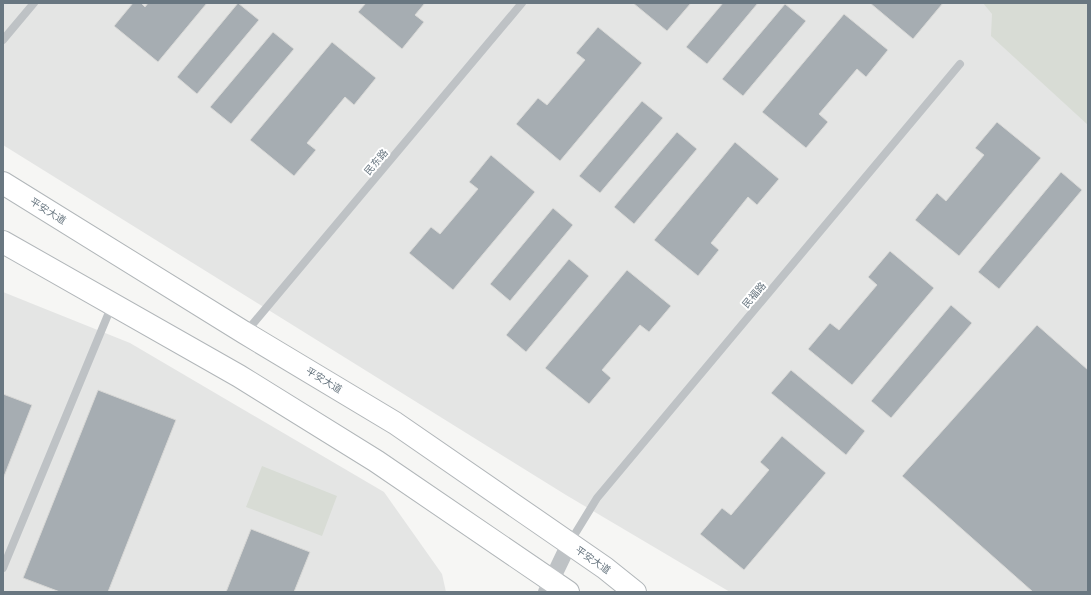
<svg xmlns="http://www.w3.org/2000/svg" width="1091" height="595" font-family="Quicksand,'Noto Sans SC',sans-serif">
  <rect width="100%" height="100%" fill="#f6f6f4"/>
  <g fill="#e4e5e4">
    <path d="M3,3H988L1088,116V592H730L566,495L3,145Z"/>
    <path d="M3,292L130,343L384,492L442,574L446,592H3Z"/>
  </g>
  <g fill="#d8dcd5">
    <path d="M983,3H1088V125L991,36L992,14Z"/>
    <path d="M262,466L337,496L322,536L246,507Z"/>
  </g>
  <g fill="#a6adb2" stroke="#d8d8d6">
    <path d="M133,3H141L145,7L148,3H207L158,62L114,26Z"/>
    <path d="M238,3L259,20L197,94L177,77Z"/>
    <path d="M366,3H425L415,15L424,22L402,49L358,12Z"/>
    <path d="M633,3H691L667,31Z"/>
    <path d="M723,3H758L707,64L686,47Z"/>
    <path d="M870,3H943L913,39Z"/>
    <path d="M785,4L806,21L743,96L722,79Z"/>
    <path d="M844,14L888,50L866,77L857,69L819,114L828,122L806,148L762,112Z"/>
    <path d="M598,27L642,63L560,161L516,124L538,98L547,105L585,60L576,53Z"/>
    <path d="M273,32L294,49L231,124L210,107Z"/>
    <path d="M332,42L376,78L354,105L345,97L307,143L316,150L294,176L250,140Z"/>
    <path d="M642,101L663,118L600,193L579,176Z"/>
    <path d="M997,122L1041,158L959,256L915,220L937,193L946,201L984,155L975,148Z"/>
    <path d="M677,132L697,149L634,224L614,207Z"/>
    <path d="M735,142L779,179L757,205L748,197L711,243L719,250L698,276L654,240Z"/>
    <path d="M491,155L535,192L453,290L409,253L431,227L440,234L478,189L469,182Z"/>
    <path d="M1061,172L1082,190L999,289L978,272Z"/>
    <path d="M553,208L573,225L510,301L490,284Z"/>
    <path d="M890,251L934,288L852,385L808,349L830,323L839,330L877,285L868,277Z"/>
    <path d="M569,259L589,276L526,352L506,335Z"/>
    <path d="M627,270L671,306L649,332L640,325L602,370L611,378L589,404L545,368Z"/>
    <path d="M951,305L972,323L891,418L871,401Z"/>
    <path d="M1037,325L1088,370V592H1033L902,476Z"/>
    <path d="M791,370L865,431L846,455L771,393Z"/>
    <path d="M98,390L176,420L108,592H60L23,578Z"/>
    <path d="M3,394L32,405L3,479Z"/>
    <path d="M782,436L826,473L744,570L700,534L722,508L731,515L769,470L760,462Z"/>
    <path d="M251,529L310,552L294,592H226Z"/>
  </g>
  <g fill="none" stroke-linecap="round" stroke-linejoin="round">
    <g stroke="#b1b6b9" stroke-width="24">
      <g id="secondary">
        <path d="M3,183L245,333L395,423L605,568L635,592"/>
        <path d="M3,242L239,376L376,461L568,592"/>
      </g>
    </g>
    <g stroke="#bec2c5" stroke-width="8">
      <path d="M3,40L34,3"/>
      <path d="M246,332L522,3"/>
      <path d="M570,542L597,498L960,64"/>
      <path d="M3,568L112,305"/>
    </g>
    <path stroke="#bec2c5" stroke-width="16" d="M546,592L569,544"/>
    <use href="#secondary" stroke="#fff" stroke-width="22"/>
  </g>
  <g text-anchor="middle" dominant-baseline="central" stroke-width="4" stroke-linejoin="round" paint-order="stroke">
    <g font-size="10" fill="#697781" stroke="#fff">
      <text transform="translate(376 162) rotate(-50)">民东路</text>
      <text transform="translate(48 211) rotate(32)">平安大道</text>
      <text transform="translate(754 295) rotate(-50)">民福路</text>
      <text transform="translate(324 380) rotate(31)">平安大道</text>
      <text transform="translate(593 560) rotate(35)">平安大道</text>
    </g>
  </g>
  <rect width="1091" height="595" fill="none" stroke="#697781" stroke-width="8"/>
</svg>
